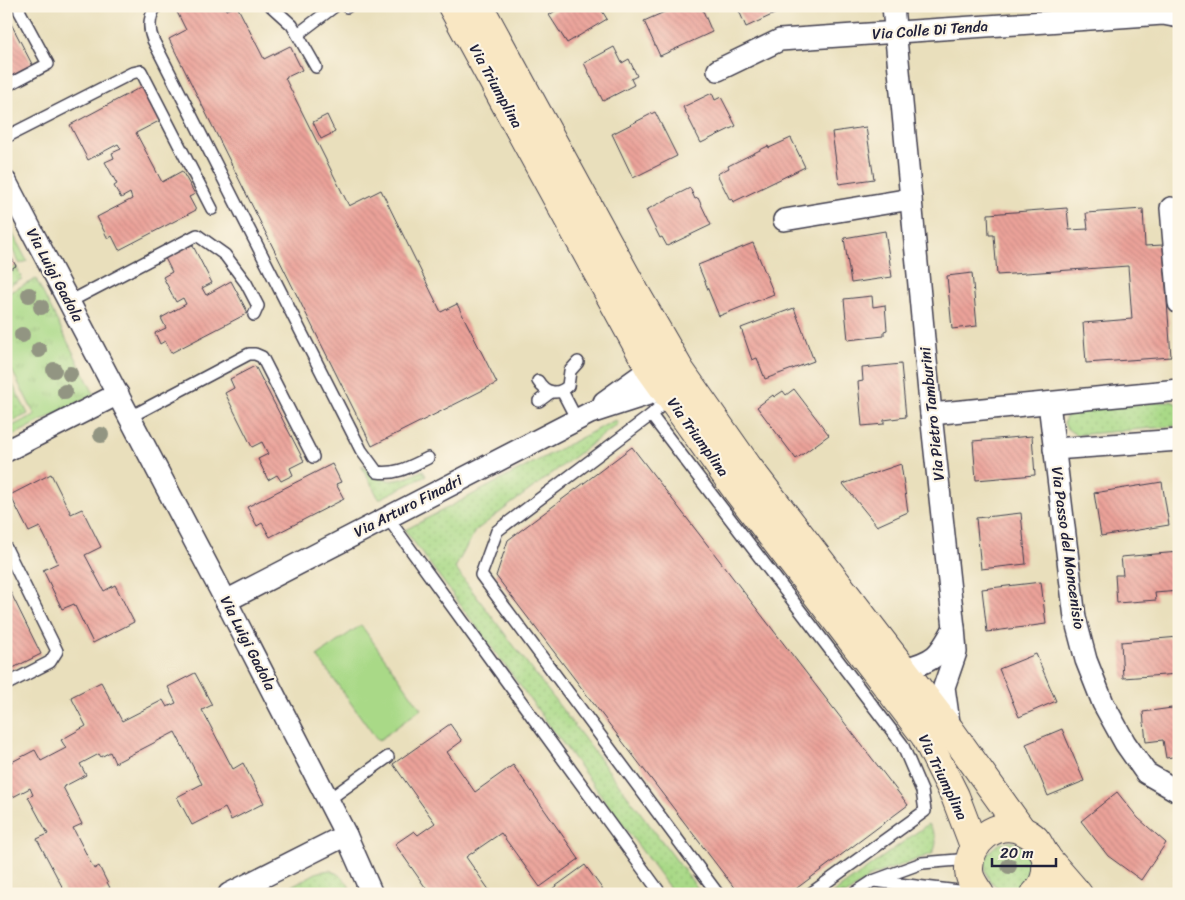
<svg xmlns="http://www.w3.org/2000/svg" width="1185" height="900" font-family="Sriracha,sans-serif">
  <defs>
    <pattern id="grass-dots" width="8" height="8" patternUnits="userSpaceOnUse" patternTransform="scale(1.25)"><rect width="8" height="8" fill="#a9d987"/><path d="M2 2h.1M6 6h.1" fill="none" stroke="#91ba75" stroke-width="1.8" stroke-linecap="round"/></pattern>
    <pattern id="park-tufts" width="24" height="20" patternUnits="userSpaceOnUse" patternTransform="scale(1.25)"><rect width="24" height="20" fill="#a9d987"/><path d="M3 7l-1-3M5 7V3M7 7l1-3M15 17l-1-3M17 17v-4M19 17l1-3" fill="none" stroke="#91ba75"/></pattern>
    <pattern id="building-back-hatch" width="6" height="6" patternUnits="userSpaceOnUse" patternTransform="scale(1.25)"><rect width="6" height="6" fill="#eba299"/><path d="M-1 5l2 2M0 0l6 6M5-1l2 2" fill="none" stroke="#c98b85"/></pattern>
  </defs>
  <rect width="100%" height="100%" fill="#fcf5e5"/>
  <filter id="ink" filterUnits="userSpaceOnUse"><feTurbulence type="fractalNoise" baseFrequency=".02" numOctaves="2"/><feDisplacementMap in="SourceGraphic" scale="10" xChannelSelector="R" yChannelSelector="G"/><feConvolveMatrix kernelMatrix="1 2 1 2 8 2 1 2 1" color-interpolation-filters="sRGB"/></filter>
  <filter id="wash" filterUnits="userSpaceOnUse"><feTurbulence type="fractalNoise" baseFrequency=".0096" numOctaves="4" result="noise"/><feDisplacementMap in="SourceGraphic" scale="20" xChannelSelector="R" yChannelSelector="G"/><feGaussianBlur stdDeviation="1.12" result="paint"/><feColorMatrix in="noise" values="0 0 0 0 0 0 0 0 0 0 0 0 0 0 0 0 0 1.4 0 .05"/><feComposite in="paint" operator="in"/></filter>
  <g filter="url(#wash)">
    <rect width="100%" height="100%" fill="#e9dfbc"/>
    <g fill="url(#grass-dots)" stroke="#667e61">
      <path d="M16,266L22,279L6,287V271Z"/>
      <path d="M6,372L28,414L7,424L6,423Z"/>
      <path d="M1171,401L1179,405V423L1175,426L1076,435L1066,428L1064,422L1067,414L1074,410Z"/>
      <path d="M615,420L618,424L475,531L455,568L702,894H674L405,530Z"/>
      <path d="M361,465C384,485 396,484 423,470L426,476L379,499Z"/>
      <path d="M928,824C936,835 939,842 932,854L871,876L847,894H832Z"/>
      <circle cx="1009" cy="866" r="24"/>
      <path d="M330,870C341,875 349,882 352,894H276L318,872Z"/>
    </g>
    <g fill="url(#park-tufts)" stroke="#667e61">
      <path d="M6,221L27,261L20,264L6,238Z"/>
      <path d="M36,279L94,394L6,439V429L35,415L6,359V294Z"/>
    </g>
    <path fill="#a9d987" stroke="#667e61" d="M361,625L421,709L378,741L317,656Z"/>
    <g id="blocks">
      <g fill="url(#building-back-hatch)">
        <path d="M174,6H223L226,10L237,6L264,59L290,46L302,70L285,78L349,206L381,190L441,312L457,304L497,383L372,446L169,39L186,30Z"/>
        <path d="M563,6H599L607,19L567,43L549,15Z"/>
        <path d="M678,6H701L712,32L660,56L644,21Z"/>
        <path d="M737,6H781L783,10L746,27Z"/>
        <path d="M6,14L33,66L6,80Z"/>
        <path d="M614,47L622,63L629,59L637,76L631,79L634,85L603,101L584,63Z"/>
        <path d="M143,86L161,120L136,133L162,182L182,171L195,194L189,197L196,210L119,250L112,236L108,239L97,217L132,199L130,193L121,198L114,186L117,184L105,162L114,158L112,153L121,149L118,144L88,160L70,125Z"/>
        <path d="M712,93L715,100L721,97L736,126L701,143L683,107Z"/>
        <path d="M655,112L677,156L633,178L612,134Z"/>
        <path d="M327,115L335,132L321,139L313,122Z"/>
        <path d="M866,127L874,179L839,184L832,132Z"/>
        <path d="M791,138L805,167L733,202L732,199L730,200L717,174L729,168L728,166L768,146L769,148Z"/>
        <path d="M690,188L695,199L698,198L711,225L667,246L662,237L660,238L646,210Z"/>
        <path d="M1067,208L1069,230L1088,229L1086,213L1143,209L1145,246L1163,245L1171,357L1086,363L1083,323L1132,319L1128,266L997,275L994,235H989L988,214Z"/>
        <path d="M885,231L892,277L851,283L844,238Z"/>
        <path d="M753,243L774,294L719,316L698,265Z"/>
        <path d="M192,244L212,283L202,288L206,295L231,281L248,313L171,353L165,341L160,344L155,333L166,328L161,318L186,304L183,298L176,302L163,277L172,272L165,258Z"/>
        <path d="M6,248L16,266L6,271Z"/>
        <path d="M972,273L977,326L952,329L947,276Z"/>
        <path d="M872,296L873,307L885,305L887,330L884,331V336L848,340L844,299Z"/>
        <path d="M794,308L814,361L765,379L757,358L752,360L741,328Z"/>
        <path d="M901,364L906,417L884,420V424L862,426L858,382L863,381L862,368Z"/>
        <path d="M255,366L304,461L290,468L293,475L281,481L277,475L268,480L258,459L268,454L262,442L252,447L225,393L234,388L230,379Z"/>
        <path d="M794,389L829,435L796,459L757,407L773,395L774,397L783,391L786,395Z"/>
        <path d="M1032,436L1035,475L976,480L973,441Z"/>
        <path d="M632,447L908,805L789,894H739L496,576L508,540Z"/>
        <path d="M332,464L341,482L336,484L344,499L270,537L262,523L257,526L247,507Z"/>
        <path d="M901,464L908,512L877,526L843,484Z"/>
        <path d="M51,474L71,514L82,509L101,547L85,555L104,591L115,585L134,622L93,643L74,604L62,609L43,570L58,563L40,527L29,532L10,495Z"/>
        <path d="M1162,482L1169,525L1101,536L1094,493Z"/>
        <path d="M1021,513L1026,564L981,569L976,518Z"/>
        <path d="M1179,552V591L1155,593L1156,600L1117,603L1115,575H1123L1121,557Z"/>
        <path d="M1041,582L1046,624L987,632L982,589Z"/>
        <path d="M6,583L41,654L7,671L6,669Z"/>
        <path d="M1179,637V674L1123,678L1121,642Z"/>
        <path d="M1036,654L1056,701L1019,717L999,669Z"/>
        <path d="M195,673L212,705L202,710L233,769L243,763L264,803L231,820L225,808L192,825L177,797L202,784L175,732L115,763L110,752L101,757L99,754L80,764L86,775L63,787L82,824L73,828L94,869L99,866L110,888L100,894H66L37,839L48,834L28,797L33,795L30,788L13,797L6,784V765L35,750L41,761L66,748L61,740L86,726L71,697L101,682L122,721L163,700L167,707L176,703L168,687Z"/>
        <path d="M1179,707V756L1166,758L1163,740L1146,742L1143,712Z"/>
        <path d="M450,724L462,741L447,752L475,792L513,765L579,859L540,887L501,833L466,857L492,894H430L395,844L414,831L418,835L435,823L393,764Z"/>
        <path d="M1062,729L1084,781L1048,796L1026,744Z"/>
        <path d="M1117,792L1138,818L1166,843L1141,880L1108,856L1081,821Z"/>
        <path d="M585,865L606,894H545Z"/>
      </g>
    </g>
  </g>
  <g filter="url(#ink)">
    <use href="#blocks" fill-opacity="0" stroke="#403e4e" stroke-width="1"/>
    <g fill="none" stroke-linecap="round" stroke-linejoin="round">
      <g stroke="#403e4e" stroke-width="14">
        <g id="service">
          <path d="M156,6C149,17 148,28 153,40L361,450L377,472C397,475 411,466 428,458"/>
          <path d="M271,6L292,25L316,67"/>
          <path d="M346,6L347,7"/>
          <path d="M298,34L335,6"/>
          <path d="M6,86L48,64L20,12L19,6"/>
          <path d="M6,137L132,73L141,71L212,209"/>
          <path d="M69,302L197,235L225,255L246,283L258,306L254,315"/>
          <path d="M538,381C545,393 558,396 568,386L570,371L578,362"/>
          <path d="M562,391L577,420"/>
          <path d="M669,398L651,415L497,531L481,575L718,894"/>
          <path d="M539,401L551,392"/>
          <path d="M651,415L902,744L922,791L925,811L810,894"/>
          <path d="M130,417L249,354H255L262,357L313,457"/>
          <path d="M387,517L661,894"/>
          <path d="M6,548L57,651L50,662L9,683H6"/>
          <path d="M328,800L388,757"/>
          <path d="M970,859L922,863L873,881L976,893"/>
          <path d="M853,894L873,881"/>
        </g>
      </g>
      <g stroke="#403e4e" stroke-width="24">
        <g id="minor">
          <path d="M893,6L931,414L954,628L956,652L944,687L950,730"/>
          <path d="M718,70L780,40L1163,14L1179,17"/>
          <path d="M6,182L226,601L346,835L372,894"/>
          <path d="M1171,208L1179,303"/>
          <path d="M784,220L911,199"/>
          <path d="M604,402L650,369"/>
          <path d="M1049,403L1075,618L1086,660L1103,703L1125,743L1146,773L1179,792"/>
          <path d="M931,414L1179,390"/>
          <path d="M1054,449L1179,440"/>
          <path d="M6,451L118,394"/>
          <path d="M226,601L590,413L664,389"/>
          <path d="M904,669C935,661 939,656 954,628"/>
          <path d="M229,894L346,835"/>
        </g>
      </g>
      <g stroke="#403e4e" stroke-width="30">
        <g id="secondary">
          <path d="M452,6L650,369L738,492L925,736L955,796L974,846"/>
          <path d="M479,6L635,292L680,370L748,467L950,730L1021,829"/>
          <path d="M980,894C975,886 969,879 969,870C968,842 997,818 1023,831C1041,839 1038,847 1048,859C1058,871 1068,882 1078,894"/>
          <path d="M1035,894C1046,883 1047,871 1046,856"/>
        </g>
      </g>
      <use href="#service" stroke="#fff" stroke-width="11"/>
      <use href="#minor" stroke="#fff" stroke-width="21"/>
      <use href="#secondary" stroke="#f9e7c3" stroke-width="28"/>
    </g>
    <g fill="#929582">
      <circle cx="29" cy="295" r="8"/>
      <circle cx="41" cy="307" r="8"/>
      <circle cx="22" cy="335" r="8"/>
      <circle cx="39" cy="350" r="8"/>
      <circle cx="54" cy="370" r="8"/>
      <circle cx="70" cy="374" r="8"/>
      <circle cx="65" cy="392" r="8"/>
      <circle cx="101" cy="435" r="8"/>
      <circle cx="1009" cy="866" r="8"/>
    </g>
  </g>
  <g text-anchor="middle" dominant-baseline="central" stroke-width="4.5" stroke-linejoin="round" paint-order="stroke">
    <g font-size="15" fill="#22223b" stroke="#fcf5e5">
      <text transform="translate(930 30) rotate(-4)">Via Colle Di Tenda</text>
      <text transform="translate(496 86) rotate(61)">Via Triumplina</text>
      <text transform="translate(55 275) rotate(62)">Via Luigi Gadola</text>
      <text transform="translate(932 414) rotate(-96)">Via Pietro Tamburini</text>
      <text transform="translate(698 437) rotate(54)">Via Triumplina</text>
      <text transform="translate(408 506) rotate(-27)">Via Arturo Finadri</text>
      <text transform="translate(1068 548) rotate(82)">Via Passo del Moncenisio</text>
      <text transform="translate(248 643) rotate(63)">Via Luigi Gadola</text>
      <text transform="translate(943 777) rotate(64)">Via Triumplina</text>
    </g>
  </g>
  <rect width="1185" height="900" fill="none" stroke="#fcf5e5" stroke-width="25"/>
  <path d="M992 858v8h64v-8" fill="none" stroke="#22223b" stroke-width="2.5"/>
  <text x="1000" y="858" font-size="15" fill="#22223b" stroke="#fcf5e5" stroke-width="4" paint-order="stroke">20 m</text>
</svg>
